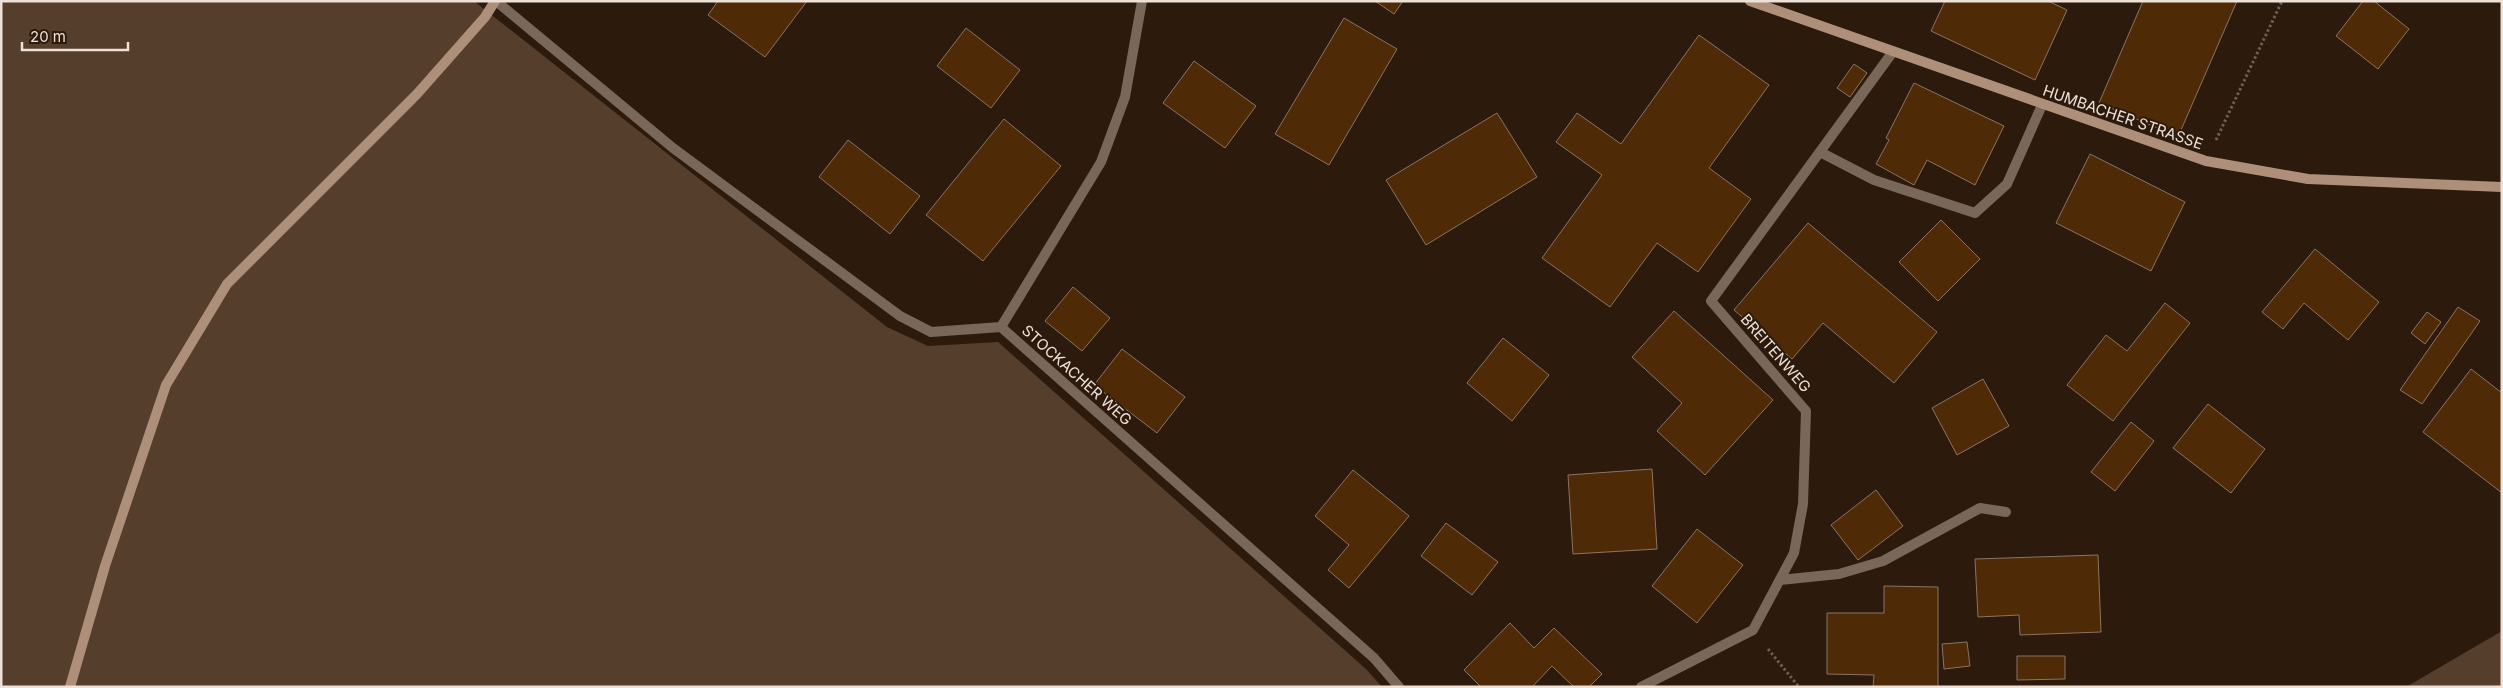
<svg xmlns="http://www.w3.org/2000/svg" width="2503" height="688" font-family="Inter,sans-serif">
  <rect width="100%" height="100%" fill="#2c1a0c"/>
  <g fill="#553e2b">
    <path d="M1,1H474L887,327L928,346L998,342L1367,670L1382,687H1Z"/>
    <path d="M2502,631V687H2406Z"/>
  </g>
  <g fill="#4f2a07" stroke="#8a7464">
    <path d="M718,1H807L765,57L708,15Z"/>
    <path d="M1375,1H1403L1394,14Z"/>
    <path d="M1945,1H2048L2067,10L2035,80L1931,31Z"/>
    <path d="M2143,1H2237L2178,137L2099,103Z"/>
    <path d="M2363,1H2374L2409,29L2378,69L2336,36Z"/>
    <path d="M1344,18L1397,49L1329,165L1275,134Z"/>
    <path d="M966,28L1020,70L991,108L937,66Z"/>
    <path d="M1699,35L1769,85L1709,168L1751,199L1698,272L1657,243L1610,307L1542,258L1602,175L1556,142L1577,113L1621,144Z"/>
    <path d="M1194,61L1256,106L1225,148L1163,103Z"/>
    <path d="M1854,64L1867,73L1850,97L1837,88Z"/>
    <path d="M1914,83L2004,126L1975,185L1927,160L1914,185L1876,164L1889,140L1886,138Z"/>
    <path d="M1497,113L1537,177L1426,245L1386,180Z"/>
    <path d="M1004,119L1061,166L983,261L926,215Z"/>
    <path d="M848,140L920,196L890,234L819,177Z"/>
    <path d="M2090,154L2185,202L2151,271L2056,223Z"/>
    <path d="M1941,220L1980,259L1938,301L1899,262Z"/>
    <path d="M1808,223L1937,332L1894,383L1823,323L1792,359L1734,310Z"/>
    <path d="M2315,249L2379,302L2348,340L2304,303L2283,329L2262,312Z"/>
    <path d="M1073,287L1110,318L1082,351L1045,321Z"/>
    <path d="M2165,303L2190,323L2113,421L2067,385L2106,335L2127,351Z"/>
    <path d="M2458,307L2480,321L2422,404L2400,390Z"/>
    <path d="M1674,311L1773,400L1705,475L1657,431L1682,403L1632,357Z"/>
    <path d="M2427,312L2441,322L2425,344L2411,333Z"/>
    <path d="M1503,338L1549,375L1512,421L1467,383Z"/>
    <path d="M1122,349L1185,397L1157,433L1094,385Z"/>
    <path d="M2471,369L2502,393V493L2423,432Z"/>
    <path d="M1983,379L2009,426L1957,455L1932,408Z"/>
    <path d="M2208,404L2265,449L2231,493L2173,448Z"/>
    <path d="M2131,422L2154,441L2115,491L2091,472Z"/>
    <path d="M1652,469L1657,549L1573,554L1568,475Z"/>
    <path d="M1353,470L1409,516L1349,588L1328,570L1349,545L1315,516Z"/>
    <path d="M1876,490L1903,526L1858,560L1831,525Z"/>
    <path d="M1446,523L1498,562L1472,595L1421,556Z"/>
    <path d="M1697,529L1743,565L1697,623L1652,586Z"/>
    <path d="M2098,555L2101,632L2020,635L2019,615L1978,617L1975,559Z"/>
    <path d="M1884,586L1938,587V687H1873L1874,675L1827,674V613H1884Z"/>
    <path d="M1510,623L1534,648L1554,628L1602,674L1589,687H1574L1552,666L1532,687H1481L1464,670Z"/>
    <path d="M1967,642L1970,666L1944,669L1942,644Z"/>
    <path d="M2017,656H2065V679L2017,680Z"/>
  </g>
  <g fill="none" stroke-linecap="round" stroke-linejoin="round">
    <g stroke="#6f5e52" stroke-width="3" stroke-dasharray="2.5 2.5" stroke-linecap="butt">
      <path d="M2216,140L2282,1"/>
      <path d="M1768,649L1799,687"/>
    </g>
    <g stroke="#796759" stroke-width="10">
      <path d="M1820,152L1874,180L1975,213L2007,184L2042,105"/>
      <path d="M1780,580L1839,574L1883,561L1980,508L2006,512"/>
    </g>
    <g stroke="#796759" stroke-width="10">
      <path d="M496,1L673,148L900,316L931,332L1001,327"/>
      <path d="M1001,327L1374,658L1399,687"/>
      <path d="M1001,327L1101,162L1125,97L1142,1"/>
      <path d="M1641,687L1753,630L1794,553L1803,504L1806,411L1711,301L1892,53"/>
    </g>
    <g stroke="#ae907a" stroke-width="10">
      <path d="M1750,1L2206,161L2308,179L2502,187"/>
      <path d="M70,687L105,566L166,385L227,284L417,94L485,17L495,1"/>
    </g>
  </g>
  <g text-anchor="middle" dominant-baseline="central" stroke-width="4" stroke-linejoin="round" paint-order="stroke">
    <g font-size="15" fill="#eee1d8" stroke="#2c1a0c">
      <text transform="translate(2123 117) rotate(19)">HUMBACHER STRASSE</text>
      <text transform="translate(1776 353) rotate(49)">BREITENWEG</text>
      <text transform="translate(1077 375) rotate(42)">STOCKACHER WEG</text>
    </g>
  </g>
  <rect width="2503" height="688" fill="none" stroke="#eee1d8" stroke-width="5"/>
  <path d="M22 42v8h106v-8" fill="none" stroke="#eee1d8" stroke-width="2.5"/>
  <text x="30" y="42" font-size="15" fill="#eee1d8" stroke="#2c1a0c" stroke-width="4" paint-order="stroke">20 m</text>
</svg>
